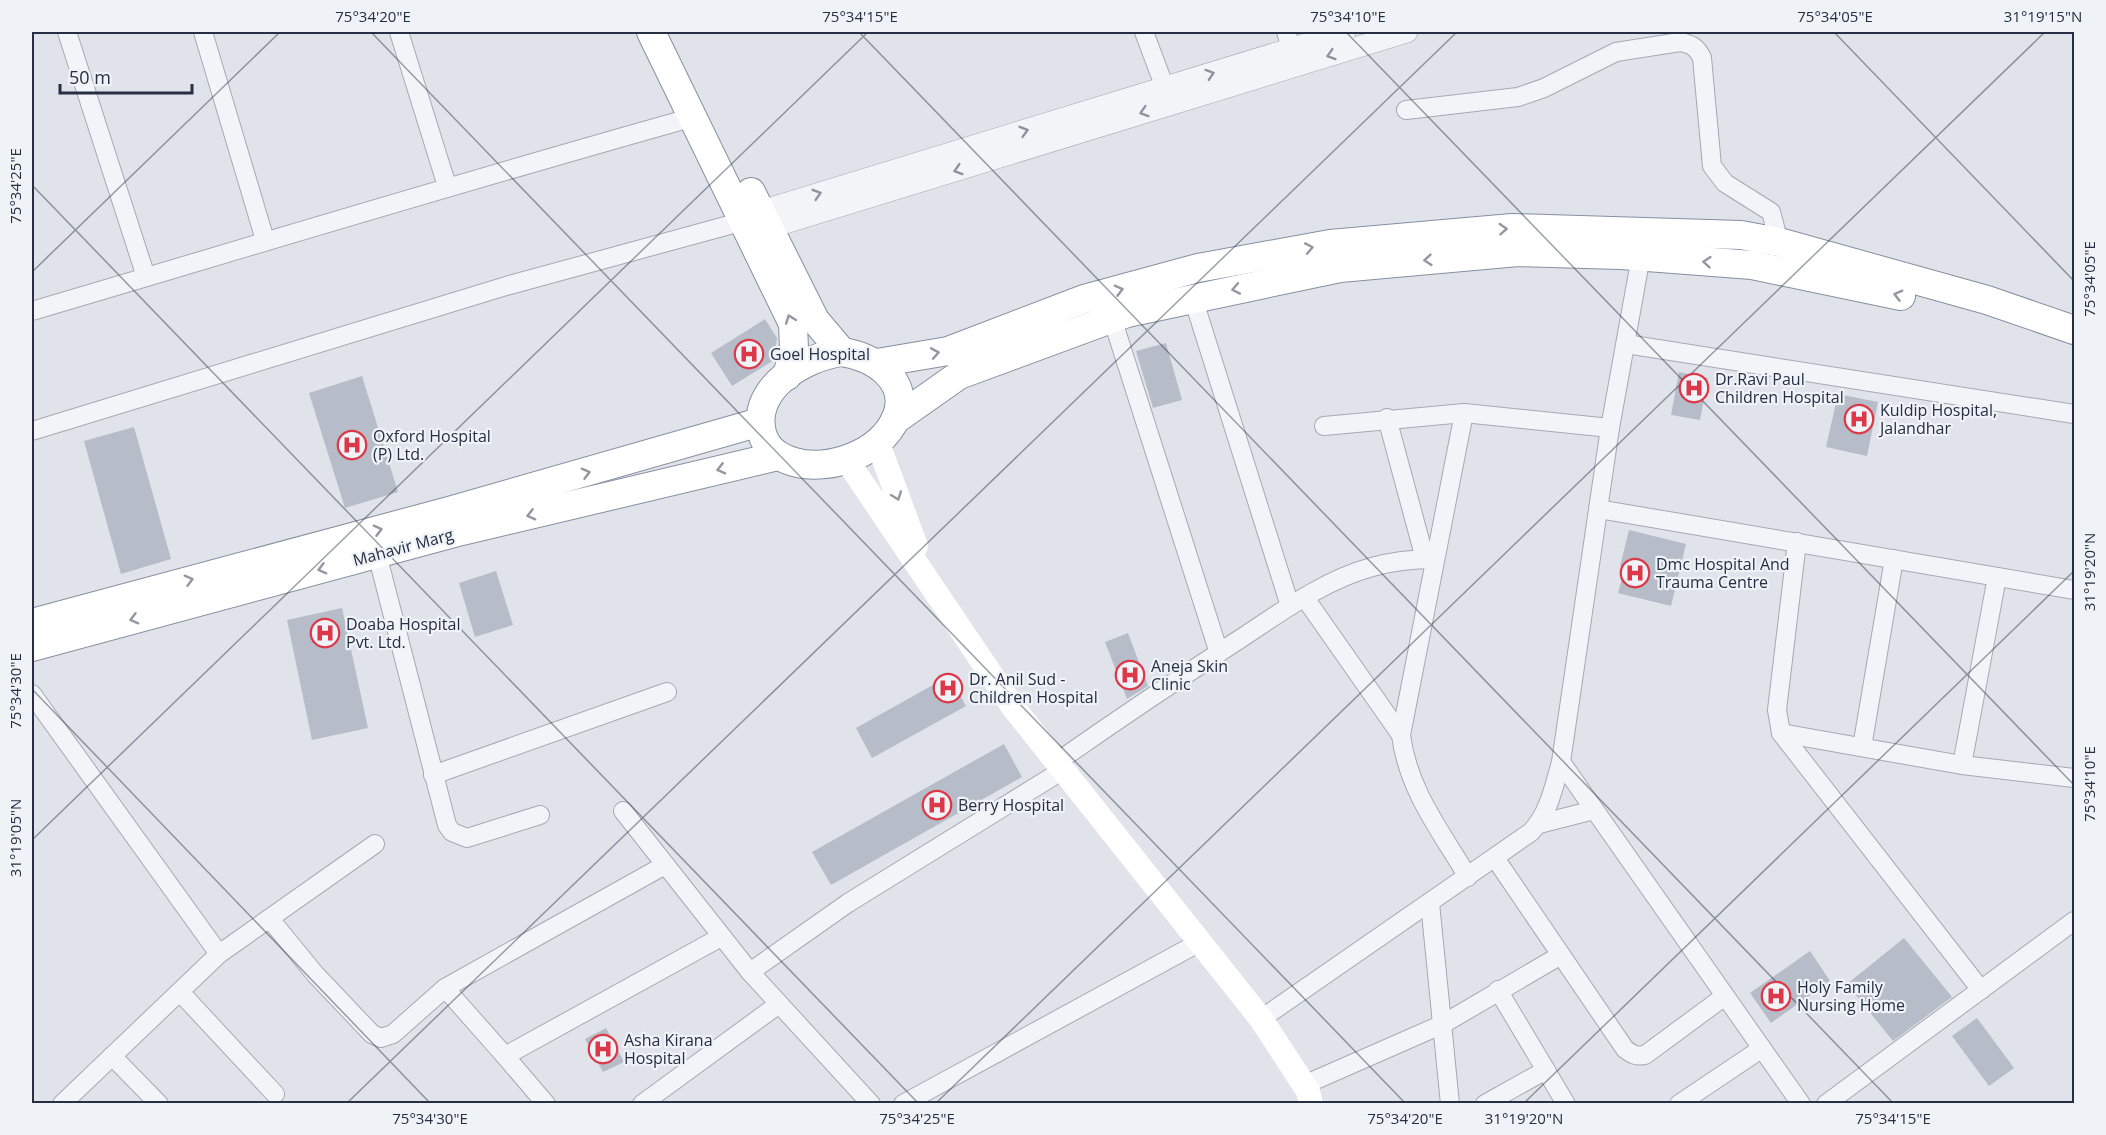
<svg xmlns="http://www.w3.org/2000/svg" width="2106" height="1135" font-family="'Open Sans',sans-serif">
  <rect width="100%" height="100%" fill="#e0e3ea"/>
  <g fill="#b6bcc8">
    <path d="M765,319L777,338L774,360L732,386L711,353Z"/>
    <path d="M1166,343L1182,400L1153,408L1136,351Z"/>
    <path d="M1679,372L1708,378L1700,420L1671,415Z"/>
    <path d="M362,376L398,492L345,508L309,393Z"/>
    <path d="M1838,394L1878,402L1867,456L1826,447Z"/>
    <path d="M134,427L171,559L121,574L84,441Z"/>
    <path d="M1629,530L1686,544L1671,606L1618,593L1625,567L1620,566Z"/>
    <path d="M496,571L513,625L475,637L459,583Z"/>
    <path d="M342,608L368,728L312,740L287,620Z"/>
    <path d="M1128,633L1148,686L1127,699L1105,642Z"/>
    <path d="M949,676L966,706L872,758L856,728Z"/>
    <path d="M1004,744L1022,777L831,885L812,852Z"/>
    <path d="M1904,938L1952,997L1893,1041L1847,984Z"/>
    <path d="M1810,951L1830,981L1771,1023L1750,993Z"/>
    <path d="M1977,1018L2014,1068L1989,1086L1952,1036Z"/>
    <path d="M606,1028L624,1062L603,1072L585,1039Z"/>
  </g>
  <g fill="none" stroke-linecap="round" stroke-linejoin="round">
    <g stroke="#a4a9b5" stroke-width="20">
      <g id="minor">
        <path d="M67,32L146,277"/>
        <path d="M203,32L265,240"/>
        <path d="M399,32L447,186"/>
        <path d="M1144,32L1165,88"/>
        <path d="M1286,32L1295,61"/>
        <path d="M1406,110L1518,97L1544,88L1616,52L1680,42C1691,44 1697,47 1702,58L1712,166L1725,183L1771,212L1779,242"/>
        <path d="M1193,298L1290,606"/>
        <path d="M32,311C252,246 472,179 694,117"/>
        <path d="M1112,318L1219,653"/>
        <path d="M1626,344L2074,414"/>
        <path d="M1464,413L1401,735C1408,790 1440,830 1468,877"/>
        <path d="M1387,418L1425,559"/>
        <path d="M1324,426L1464,413L1610,428"/>
        <path d="M32,431L506,286L744,221"/>
        <path d="M1598,509L2074,590"/>
        <path d="M1797,542L1777,710L1781,733L1981,990"/>
        <path d="M377,554L447,825L452,832L467,838L540,815"/>
        <path d="M1305,598L1401,735"/>
        <path d="M32,694L219,954"/>
        <path d="M1781,733L1962,765L2074,778"/>
        <path d="M1862,747L1894,559"/>
        <path d="M1057,762C1117,720 1178,679 1240,639C1281,612 1324,580 1372,567C1393,561 1414,559 1435,559"/>
        <path d="M1561,762L1801,1104"/>
        <path d="M1962,765L1997,577"/>
        <path d="M433,775L667,692"/>
        <path d="M623,811L750,972L871,1104"/>
        <path d="M1539,824L1594,810"/>
        <path d="M1495,858L1625,1049C1632,1054 1636,1057 1645,1055L1725,996"/>
        <path d="M1430,903L1450,1104"/>
        <path d="M270,919L315,974L372,1034L381,1038L393,1034L445,988L505,1056L721,937"/>
        <path d="M750,972L848,903L1063,770"/>
        <path d="M445,988L665,865"/>
        <path d="M1498,990L1566,1104"/>
        <path d="M180,992L275,1094"/>
        <path d="M1261,1019L1531,832C1549,813 1554,786 1561,762L1610,428L1641,256"/>
        <path d="M112,1056L159,1104"/>
        <path d="M505,1056L546,1104"/>
        <path d="M1304,1085L1443,1024L1561,955"/>
        <path d="M62,1104L219,954L375,844"/>
        <path d="M642,1104L779,1004"/>
        <path d="M903,1104L1200,942"/>
        <path d="M1485,1104L1546,1070"/>
        <path d="M1679,1104L1761,1049"/>
        <path d="M1826,1104L2074,921"/>
      </g>
    </g>
    <g stroke="#a4a9b5" stroke-width="22">
      <g id="tertiary">
        <path d="M761,211L1345,32"/>
        <path d="M769,228L1407,32"/>
      </g>
    </g>
    <g stroke="#858fa2" stroke-width="30">
      <g id="trunk">
        <path d="M651,32L793,324L794,349L787,376"/>
        <path d="M751,192L815,320L842,352"/>
        <path d="M842,352C873,356 912,381 896,418C880,454 829,472 794,462C779,458 766,449 762,433C751,388 804,357 842,352Z"/>
        <path d="M877,363L948,351L1084,299L1198,268L1330,244L1512,228L1741,235L1779,242L1987,300L2074,330"/>
        <path d="M895,420L959,375L1127,313L1340,268L1518,252L1621,255L1752,265L1901,296"/>
        <path d="M32,623L449,511L760,422"/>
        <path d="M32,647L454,533L778,456"/>
      </g>
    </g>
    <use href="#minor" stroke="#f3f4f8" stroke-width="18"/>
    <use href="#tertiary" stroke="#f3f4f8" stroke-width="21"/>
    <g stroke="#fff" stroke-width="24">
      <path d="M877,441L916,546"/>
      <path d="M846,459L1013,707L1261,1019L1308,1091L1311,1104"/>
    </g>
    <use href="#trunk" stroke="#fff" stroke-width="28"/>
  </g>
  <defs><path id="oneway-chevron" d="M-2-3.5L2.5 0L-2 3.5" fill="none" stroke-width="1.6" stroke-linecap="round" stroke-linejoin="round" transform="scale(1.5)"/></defs>
  <g stroke="#8c929e">
    <use href="#oneway-chevron" transform="translate(1331 55) rotate(163)"/>
    <use href="#oneway-chevron" transform="translate(1210 74) rotate(-18)"/>
    <use href="#oneway-chevron" transform="translate(1144 112) rotate(163)"/>
    <use href="#oneway-chevron" transform="translate(1024 131) rotate(-17)"/>
    <use href="#oneway-chevron" transform="translate(958 170) rotate(163)"/>
    <use href="#oneway-chevron" transform="translate(817 194) rotate(-17)"/>
  </g>
  <g stroke="#9297a1">
    <use href="#oneway-chevron" transform="translate(1503 229) rotate(-4)"/>
    <use href="#oneway-chevron" transform="translate(1309 248) rotate(-11)"/>
    <use href="#oneway-chevron" transform="translate(1428 260) rotate(175)"/>
    <use href="#oneway-chevron" transform="translate(1707 262) rotate(-175)"/>
    <use href="#oneway-chevron" transform="translate(1236 289) rotate(169)"/>
    <use href="#oneway-chevron" transform="translate(1119 290) rotate(-15)"/>
    <use href="#oneway-chevron" transform="translate(1898 295) rotate(-165)"/>
    <use href="#oneway-chevron" transform="translate(790 319) rotate(-110)"/>
    <use href="#oneway-chevron" transform="translate(935 353) rotate(-10)"/>
    <use href="#oneway-chevron" transform="translate(721 469) rotate(166)"/>
    <use href="#oneway-chevron" transform="translate(586 473) rotate(-15)"/>
    <use href="#oneway-chevron" transform="translate(897 496) rotate(70)"/>
    <use href="#oneway-chevron" transform="translate(531 515) rotate(166)"/>
    <use href="#oneway-chevron" transform="translate(378 530) rotate(-15)"/>
    <use href="#oneway-chevron" transform="translate(322 569) rotate(165)"/>
    <use href="#oneway-chevron" transform="translate(189 580) rotate(-15)"/>
    <use href="#oneway-chevron" transform="translate(134 619) rotate(165)"/>
  </g>
  <path fill="none" stroke="#262f43" stroke-width="1.5" stroke-opacity="0.45" d="M371,32L1406,1104M859,32L1894,1104M1346,32L2074,785M1834,32L2074,281M32,185L919,1104M32,272L280,32M32,689L431,1104M32,840L868,32M346,1104L1457,32M935,1104L2045,32M1523,1104L2074,571"/>
  <defs>
    <g id="hospital-ring" transform="scale(1.5)"><circle r="9.5" fill="#eff2f7" stroke="#dc3848" stroke-width="1.5"/><path d="M-5-5h3v3.5h4V-5h3V5h-3V1.5h-4V5h-3Z" fill="#dc3848"/></g>
  </defs>
  <g fill-rule="evenodd">
    <use href="#hospital-ring" x="749" y="354"/>
    <use href="#hospital-ring" x="1694" y="388"/>
    <use href="#hospital-ring" x="1859" y="419"/>
    <use href="#hospital-ring" x="352" y="445"/>
    <use href="#hospital-ring" x="1635" y="573"/>
    <use href="#hospital-ring" x="325" y="633"/>
    <use href="#hospital-ring" x="1130" y="675"/>
    <use href="#hospital-ring" x="948" y="688"/>
    <use href="#hospital-ring" x="937" y="805"/>
    <use href="#hospital-ring" x="1776" y="996"/>
    <use href="#hospital-ring" x="603" y="1049"/>
  </g>
  <g text-anchor="middle" dominant-baseline="central" stroke-width="4.5" stroke-linejoin="round" paint-order="stroke">
    <g font-size="16" fill="#262f43" stroke="#eff2f7" text-anchor="start">
      <text x="770" y="354">Goel Hospital</text>
      <text x="1715" y="379">Dr.Ravi Paul<tspan x="1715" dy="18">Children Hospital</tspan></text>
      <text x="1880" y="410">Kuldip Hospital,<tspan x="1880" dy="18">Jalandhar</tspan></text>
      <text x="373" y="436">Oxford Hospital<tspan x="373" dy="18">(P) Ltd.</tspan></text>
      <text x="1656" y="564">Dmc Hospital And<tspan x="1656" dy="18">Trauma Centre</tspan></text>
      <text x="346" y="624">Doaba Hospital<tspan x="346" dy="18">Pvt. Ltd.</tspan></text>
      <text x="1151" y="666">Aneja Skin<tspan x="1151" dy="18">Clinic</tspan></text>
      <text x="969" y="679">Dr. Anil Sud -<tspan x="969" dy="18">Children Hospital</tspan></text>
      <text x="958" y="805">Berry Hospital</text>
      <text x="1797" y="987">Holy Family<tspan x="1797" dy="18">Nursing Home</tspan></text>
      <text x="624" y="1040">Asha Kirana<tspan x="624" dy="18">Hospital</tspan></text>
    </g>
    <g font-size="16" fill="#262f43" stroke="#eff2f7">
      <text transform="translate(403 547) rotate(-15)">Mahavir Marg</text>
    </g>
  </g>
  <rect width="2106" height="1135" fill="none" stroke="#eff2f7" stroke-width="66"/>
  <path d="M60 84v9h132v-9" fill="none" stroke="#262f43" stroke-width="3"/>
  <text x="69" y="84" font-size="18" fill="#262f43" stroke="#eff2f7" stroke-width="4.5" paint-order="stroke">50 m</text>
  <rect x="33" y="33" width="2040" height="1069" fill="none" stroke="#262f43" stroke-width="2"/>
  <g font-size="15" text-anchor="middle" fill="#262f43">
    <text x="373" y="22">75°34'20"E</text>
    <text x="860" y="22">75°34'15"E</text>
    <text x="1348" y="22">75°34'10"E</text>
    <text x="1835" y="22">75°34'05"E</text>
    <text x="2043" y="22">31°19'15"N</text>
    <text transform="translate(16 186) rotate(-90)" y="5">75°34'25"E</text>
    <text transform="translate(2090 279) rotate(-90)" y="5">75°34'05"E</text>
    <text transform="translate(2090 572) rotate(-90)" y="5">31°19'20"N</text>
    <text transform="translate(16 691) rotate(-90)" y="5">75°34'30"E</text>
    <text transform="translate(2090 784) rotate(-90)" y="5">75°34'10"E</text>
    <text transform="translate(16 838) rotate(-90)" y="5">31°19'05"N</text>
    <text x="430" y="1124">75°34'30"E</text>
    <text x="917" y="1124">75°34'25"E</text>
    <text x="1405" y="1124">75°34'20"E</text>
    <text x="1524" y="1124">31°19'20"N</text>
    <text x="1893" y="1124">75°34'15"E</text>
  </g>
</svg>
